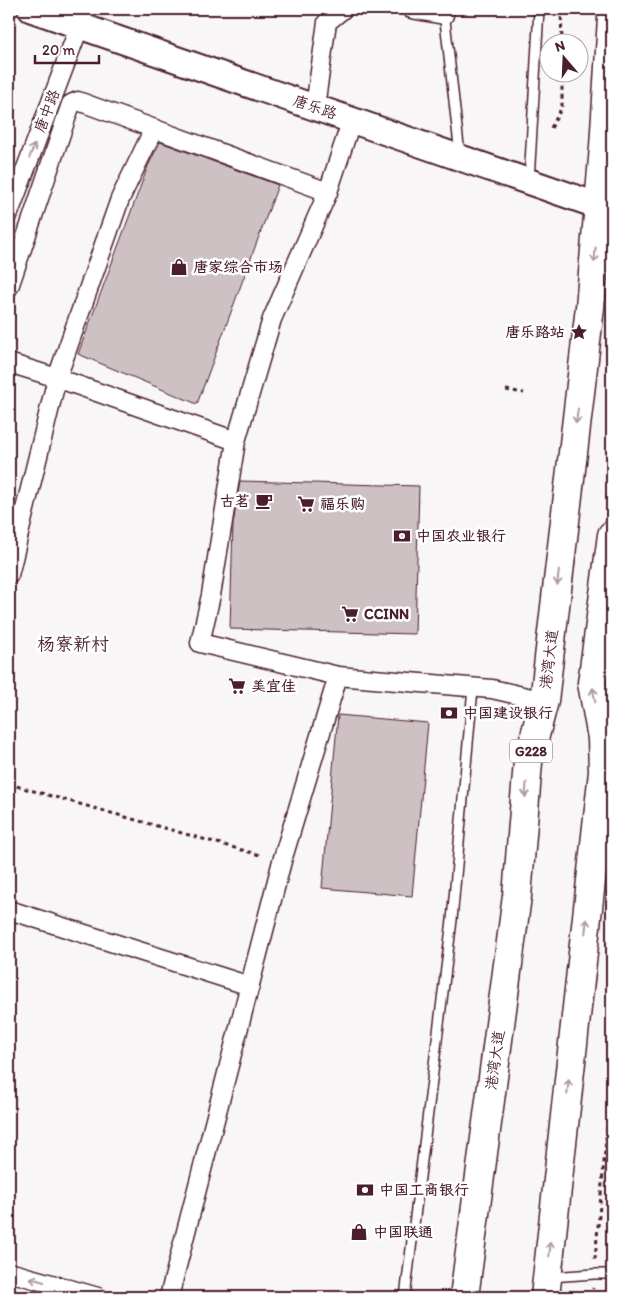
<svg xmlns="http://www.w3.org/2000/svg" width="621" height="1306" font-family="Itim,'LXGW WenKai TC',sans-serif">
  <rect width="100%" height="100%" fill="#f8f6f7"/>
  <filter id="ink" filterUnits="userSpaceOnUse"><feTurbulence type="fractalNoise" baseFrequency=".02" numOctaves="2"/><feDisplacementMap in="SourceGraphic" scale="10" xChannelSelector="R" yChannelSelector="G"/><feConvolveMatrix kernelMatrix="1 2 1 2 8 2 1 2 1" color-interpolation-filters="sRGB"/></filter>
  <g filter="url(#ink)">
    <g fill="#cdc1c4" stroke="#4a1f2b">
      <path d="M160,142L278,185L197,404L78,354L148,166Z"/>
      <path d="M240,481L419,486L415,634L230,629L233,524Z"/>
      <path d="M338,715L428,723L412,896L322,888Z"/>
    </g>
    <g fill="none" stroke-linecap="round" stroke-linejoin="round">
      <g stroke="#4a1f2b" stroke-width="12">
        <g id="lane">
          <path d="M444,11L460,155"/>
          <path d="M529,181L539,9"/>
          <path d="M550,1277L594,1274H612"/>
          <path d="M405,1297L452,920L473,688"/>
        </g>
      </g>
      <g stroke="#4a1f2b" stroke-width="21">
        <g id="street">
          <path d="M411,9L444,15"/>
          <path d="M315,107L327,22L343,9"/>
          <path d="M352,119L328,192L272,319L236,441L211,595L200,643L338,676L492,689L544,701"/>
          <path d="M9,213L80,25L84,9"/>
          <path d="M9,287L71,104L78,101L155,129"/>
          <path d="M9,363L57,378L236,441"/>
          <path d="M9,575L57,378L120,199L149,139L155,129L328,192"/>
          <path d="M9,910L250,986"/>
          <path d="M9,1272L98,1297"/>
          <path d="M169,1297L282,861L338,676"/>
        </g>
      </g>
      <g stroke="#4a1f2b" stroke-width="29">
        <path id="secondary" d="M31,9L599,206"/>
      </g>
      <g stroke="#4a1f2b" stroke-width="31">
        <g id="highway">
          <path d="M464,1297L517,896L528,762L544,701L590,307L604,147L612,18"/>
          <path d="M545,1297L603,772L602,738L592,683L612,535"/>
        </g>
      </g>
      <g stroke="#4a1f2b" stroke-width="3" stroke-dasharray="4 4" stroke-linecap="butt">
        <path d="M561,9L562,42"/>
        <path d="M551,128L562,107V72"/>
        <path d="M506,390L524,393"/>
        <path d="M9,784L263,856"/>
        <path d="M595,1259L612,1076"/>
        <path d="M592,1297L593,1288"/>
      </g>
      <use href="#lane" stroke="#fff" stroke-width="9"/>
      <use href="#street" stroke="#fff" stroke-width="18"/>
      <use href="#secondary" stroke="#fff" stroke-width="25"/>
      <use href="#highway" stroke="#fff" stroke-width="28"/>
    </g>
    <defs><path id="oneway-shaft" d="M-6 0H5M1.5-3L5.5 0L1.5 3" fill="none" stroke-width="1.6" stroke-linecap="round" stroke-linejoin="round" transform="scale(1.25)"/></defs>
    <g stroke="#ae9aa0">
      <use href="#oneway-shaft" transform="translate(32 151) rotate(-69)"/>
      <use href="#oneway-shaft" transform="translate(595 255) rotate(95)"/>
      <use href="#oneway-shaft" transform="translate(577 416) rotate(97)"/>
      <use href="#oneway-shaft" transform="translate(558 578) rotate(97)"/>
      <use href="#oneway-shaft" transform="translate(594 695) rotate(-100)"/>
      <use href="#oneway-shaft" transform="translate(526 790) rotate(95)"/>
      <use href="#oneway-shaft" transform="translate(586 926) rotate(-84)"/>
      <use href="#oneway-shaft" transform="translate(568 1087) rotate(-84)"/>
      <use href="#oneway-shaft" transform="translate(550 1249) rotate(-84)"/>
      <use href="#oneway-shaft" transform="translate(37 1280) rotate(-164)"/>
    </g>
  </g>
  <defs>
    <g id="shop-bare" transform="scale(1.35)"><path d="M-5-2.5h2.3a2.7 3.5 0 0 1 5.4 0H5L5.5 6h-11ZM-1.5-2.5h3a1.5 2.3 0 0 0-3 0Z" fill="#4a1f2b" stroke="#fff" stroke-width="2.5" paint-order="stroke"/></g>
    <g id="sight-bare" transform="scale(1.35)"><path d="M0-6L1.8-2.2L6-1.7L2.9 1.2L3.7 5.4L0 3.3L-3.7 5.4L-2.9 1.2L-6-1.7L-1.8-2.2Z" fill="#4a1f2b" stroke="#fff" stroke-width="2.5" paint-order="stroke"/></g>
    <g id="cafe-bare" transform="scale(1.35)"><path d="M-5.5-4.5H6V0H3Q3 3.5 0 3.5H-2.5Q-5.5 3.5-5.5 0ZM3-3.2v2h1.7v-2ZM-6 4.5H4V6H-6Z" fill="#4a1f2b" stroke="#fff" stroke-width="2.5" paint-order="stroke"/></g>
    <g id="supermarket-bare" transform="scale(1.35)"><path d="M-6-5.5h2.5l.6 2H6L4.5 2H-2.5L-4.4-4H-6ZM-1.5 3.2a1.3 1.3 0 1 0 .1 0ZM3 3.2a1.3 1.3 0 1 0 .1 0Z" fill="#4a1f2b" stroke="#fff" stroke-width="2.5" paint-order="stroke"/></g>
    <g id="bank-bare" transform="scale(1.35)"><path d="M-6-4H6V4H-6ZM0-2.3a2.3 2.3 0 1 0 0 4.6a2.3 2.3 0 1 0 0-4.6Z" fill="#4a1f2b" stroke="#fff" stroke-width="2.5" paint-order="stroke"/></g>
  </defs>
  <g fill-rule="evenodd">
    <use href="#shop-bare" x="179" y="267"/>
    <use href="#sight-bare" x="579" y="332"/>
    <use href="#cafe-bare" x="264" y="501"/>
    <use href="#supermarket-bare" x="306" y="504"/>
    <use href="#bank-bare" x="402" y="536"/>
    <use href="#supermarket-bare" x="350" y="614"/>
    <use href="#supermarket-bare" x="237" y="686"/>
    <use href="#bank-bare" x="449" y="713"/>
    <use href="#bank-bare" x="365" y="1190"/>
    <use href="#shop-bare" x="359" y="1232"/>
  </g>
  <g text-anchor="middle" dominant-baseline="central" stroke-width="5" stroke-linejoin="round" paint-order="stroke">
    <rect fill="#fff" stroke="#80626b" stroke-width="1" x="510" y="739.5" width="42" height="23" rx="4"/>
    <g font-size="14" font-weight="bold" fill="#4a1f2b">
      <text x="531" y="751">G228</text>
    </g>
    <g font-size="15" fill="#4a1f2b" stroke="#fff">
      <text transform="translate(315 107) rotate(19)">唐乐路</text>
      <text transform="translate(47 111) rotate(-69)">唐中路</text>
      <text transform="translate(549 659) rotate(-83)">港湾大道</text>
      <text transform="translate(495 1060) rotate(-82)">港湾大道</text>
    </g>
    <g font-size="15" font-weight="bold" fill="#4a1f2b" stroke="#fff" text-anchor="start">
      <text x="193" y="267">唐家综合市场</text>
      <text x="565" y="332" text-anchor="end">唐乐路站</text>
      <text x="250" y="501" text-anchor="end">古茗</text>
      <text x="320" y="504">福乐购</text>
      <text x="416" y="536">中国农业银行</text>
      <text x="364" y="614">CCINN</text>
      <text x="251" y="686">美宜佳</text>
      <text x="463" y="713">中国建设银行</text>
      <text x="379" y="1190">中国工商银行</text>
      <text x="373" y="1232">中国联通</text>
    </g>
    <g font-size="18" fill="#4a1f2b" stroke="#fff">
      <text x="73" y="644">杨寮新村</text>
    </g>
  </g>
  <rect width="621" height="1306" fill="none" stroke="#fff" stroke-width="30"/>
  <rect x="15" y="15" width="591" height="1276" fill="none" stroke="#4a1f2b" stroke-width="2" filter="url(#ink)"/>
  <g transform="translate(564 58) rotate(341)"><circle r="24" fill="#ffffff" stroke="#b7a5aa"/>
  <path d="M0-4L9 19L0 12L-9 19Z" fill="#4a1f2b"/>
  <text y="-8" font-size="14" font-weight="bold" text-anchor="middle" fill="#4a1f2b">N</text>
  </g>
  <path d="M35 55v8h64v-8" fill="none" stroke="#4a1f2b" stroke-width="2.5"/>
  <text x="42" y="55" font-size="15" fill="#4a1f2b" stroke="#ffffff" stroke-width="4" paint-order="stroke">20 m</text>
</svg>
